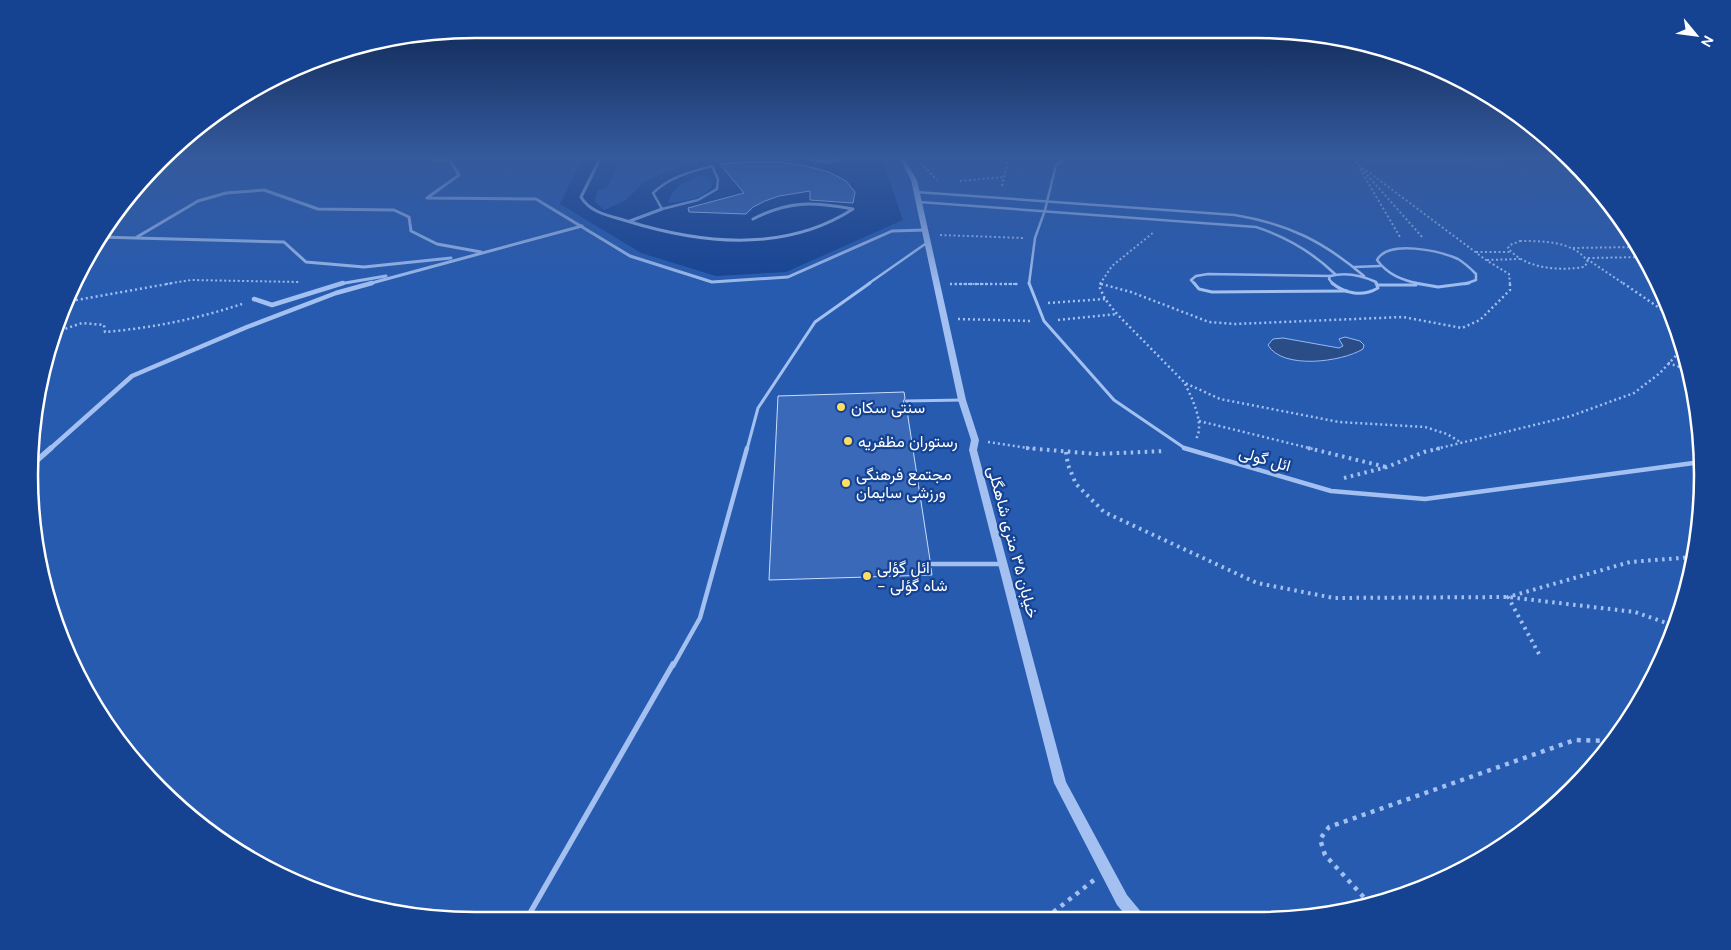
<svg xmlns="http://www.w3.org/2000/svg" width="1731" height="950" font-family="'DM Sans',Vazirmatn,sans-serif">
  <rect width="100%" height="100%" fill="#154291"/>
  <g fill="#275bb0">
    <path d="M168,159H582L560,204L641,253L716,276L786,272L903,220L882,159H1568L1610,203L1656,277L1687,359L1701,446L1698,533L1679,618L1643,698L1591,769L1504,846L1400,897L1314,917L446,920L359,906L252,862L140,769L63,646L30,504L44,360L104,227Z"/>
    <path d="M621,159H694L700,162L663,173L644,182L626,200L604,210L594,201L598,190L607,188Z"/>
    <path d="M702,175L711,180L712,186C702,200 684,201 668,203C673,186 686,181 702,175Z"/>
  </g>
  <path fill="#2a4c87" stroke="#95baf3" d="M1345,337L1360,341L1364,345L1363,349C1342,362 1282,370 1268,345L1273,339L1283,338L1339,348L1343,346L1339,339Z"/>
  <g fill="#3969b8" stroke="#c9ddfc">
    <path d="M750,162H779L806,166L829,172L846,181L855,192L853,203L810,200V191L779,196L765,201L753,207L746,214L689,212L688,208L744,193L720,164Z"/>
    <path d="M904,392L905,398L903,402L906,404L930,560L927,564L931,568L932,575L769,580L778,396Z"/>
  </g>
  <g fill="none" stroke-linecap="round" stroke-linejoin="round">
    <g stroke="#a3c0f1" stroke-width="2" stroke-dasharray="2 2.5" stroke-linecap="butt">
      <path d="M921,163L937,180"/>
      <path d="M1361,168L1423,238"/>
      <path d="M1360,169L1400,237"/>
      <path d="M960,181L1004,177"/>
      <path d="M1002,186L1008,159"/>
      <path d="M940,235L1024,238"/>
      <path d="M1520,241C1543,241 1574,241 1588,262L1584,267C1559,271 1525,269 1508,248L1510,245Z"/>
      <path d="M1573,248L1637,247"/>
      <path d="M1476,252H1510"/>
      <path d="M1588,258L1644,257"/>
      <path d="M1587,259L1624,284"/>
      <path d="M1487,260L1520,259"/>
      <path d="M166,284L191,280L299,282"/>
      <path d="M950,284H1018"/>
      <path d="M1100,284L1112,266L1154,232"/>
      <path d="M1510,284L1509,274L1486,260L1355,162L1510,159"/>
    </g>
    <g stroke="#a3c0f1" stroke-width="2.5" stroke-dasharray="2 3" stroke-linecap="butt">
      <path d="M1101,283L1099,286L1105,299L1117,314L1185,383L1220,399L1339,422L1425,427L1447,434L1462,443"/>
      <path d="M1623,283L1671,316"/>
      <path d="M950,284H1018"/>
      <path d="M1101,284L1131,292L1209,322L1235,324L1403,317L1462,328L1480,320L1510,290V283"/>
      <path d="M71,301L173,283"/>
      <path d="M1048,303L1105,299"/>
      <path d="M958,319L1032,321"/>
      <path d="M1058,320L1117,314"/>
      <path d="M56,332L82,323L104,325L105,332C152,328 197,319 242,304"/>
      <path d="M1668,363L1689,370"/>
      <path d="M1185,384C1192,398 1205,424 1196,439"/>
      <path d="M1199,421L1313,449"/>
      <path d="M988,442L1034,449"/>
      <path d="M1436,449L1571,416L1634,393L1660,373L1683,348"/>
    </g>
    <g stroke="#a3c0f1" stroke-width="4" stroke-dasharray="2.5 4.5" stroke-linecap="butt">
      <path d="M1026,448L1096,454L1165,451"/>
      <path d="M1308,448L1386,467"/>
      <path d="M1066,452L1068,465L1076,484L1104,512L1257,583L1334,598L1508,597L1635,612L1675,626"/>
      <path d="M1344,478L1387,467L1424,452L1441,448"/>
      <path d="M1539,654L1508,597L1630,562L1693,557"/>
    </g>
    <g stroke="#a3c0f1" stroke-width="4.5" stroke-dasharray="4 5.5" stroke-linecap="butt">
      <path d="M1370,904L1325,855L1320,839L1329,827L1575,740L1612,741"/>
      <path d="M1046,918L1094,880"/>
    </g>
    <g stroke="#a3c0f1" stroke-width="2.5">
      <path d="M712,166L718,179L717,189L698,200L662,209L653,193C670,177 690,172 712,166Z"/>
      <path d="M916,192L1235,215C1288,224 1323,241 1364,276"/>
      <path d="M919,202L1256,227C1287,237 1311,251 1335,274"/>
      <path d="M1354,267L1380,266"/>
      <path d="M868,284L928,242"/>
      <path d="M1029,284L1035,238L1045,210L1056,165L1064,159"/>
      <path d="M1195,284L1191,280L1196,276L1208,274L1330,276"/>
      <path d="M1333,284L1329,279L1330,276C1346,272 1361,275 1376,282L1377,284"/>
      <path d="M1420,284C1402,280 1388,275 1377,260C1388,239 1440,251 1458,259C1465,263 1470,268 1476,274V280L1465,284"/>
    </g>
    <g stroke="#a3c0f1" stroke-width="3">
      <path d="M1029,283L1044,321L1114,400L1186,449"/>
      <path d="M1194,283L1199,289L1212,292L1347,291"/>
      <path d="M1332,283C1345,294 1363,297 1378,288L1376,283"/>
      <path d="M1415,283L1438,287L1469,283"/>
      <path d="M1378,285H1416"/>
      <path d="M906,401L962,400"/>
      <path d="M747,449L758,408L815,322L870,283"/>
    </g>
    <g stroke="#a3c0f1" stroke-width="4.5">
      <path d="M1184,448L1331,491L1425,499L1701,462"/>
      <path d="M931,564H1001"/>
      <path d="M673,666L700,618L747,448"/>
    </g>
    <path stroke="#a3c0f1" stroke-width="5.5" d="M526,920L673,664"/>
    <g stroke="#a3c0f1" stroke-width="3">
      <path d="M432,159L450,161L459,175L427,198L536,199L630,256L712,282L788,277L892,231L925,230"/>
      <path d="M600,159L581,197C590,213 611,216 627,221C701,244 785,253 853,209C814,202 790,200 753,219"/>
      <path d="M810,159L825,162L840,159"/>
      <path d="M630,221L662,209"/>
      <path d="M99,237L284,242L306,262L364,267L451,258"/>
      <path d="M137,237L198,201L226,193L264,190L318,209L394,210L409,217L411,231L437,244L481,252"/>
      <path d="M339,284L386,276"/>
      <path d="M368,284L582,226"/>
    </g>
    <g stroke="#a3c0f1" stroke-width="4.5">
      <path d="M254,299L272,305L343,283"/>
      <path d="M50,449L132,376L247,327L336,293L372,283"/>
    </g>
    <path stroke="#a3c0f1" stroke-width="5.5" d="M34,463L51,448"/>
    <path fill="#a3c0f1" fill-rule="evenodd" d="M900,159H904L917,180L966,400L979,440L977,450L1066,782L1127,895L1142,913L1144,918H1128L1117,905L1054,783L969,450L971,440L958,400L911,180Z"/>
  </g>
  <linearGradient id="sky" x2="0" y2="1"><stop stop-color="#0c2450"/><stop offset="0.54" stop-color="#355a9d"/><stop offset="1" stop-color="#355a9d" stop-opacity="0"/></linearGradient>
  <rect width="1731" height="292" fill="url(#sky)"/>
  <g fill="#ffdd62" stroke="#154291" stroke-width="2">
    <circle cx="841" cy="407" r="5"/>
    <circle cx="848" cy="441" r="5"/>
    <circle cx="846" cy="483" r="5"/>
    <circle cx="867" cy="576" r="5"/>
  </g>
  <g text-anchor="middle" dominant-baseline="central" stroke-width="4.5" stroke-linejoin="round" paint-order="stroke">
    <g font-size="16" fill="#fff" stroke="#154291" text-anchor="start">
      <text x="851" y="407">سنتی سکان</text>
      <text x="858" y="441">رستوران مظفریه</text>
      <text x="856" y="474">مجتمع فرهنگی<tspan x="856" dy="18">ورزشی سایمان</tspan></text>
      <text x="877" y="567">ائل گؤلی<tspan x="877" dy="18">- شاه گؤلی</tspan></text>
    </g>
    <g font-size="16" fill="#fff" stroke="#154291">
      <text transform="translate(1265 459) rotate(16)">ائل گولی</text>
      <text transform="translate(1013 542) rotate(75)">خیابان ۳۵ متری شاهگلی</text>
    </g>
  </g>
  <path d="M0 0H1731V950H0ZM475 38H1257A437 437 0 0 1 1694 475V475A437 437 0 0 1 1257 912H475A437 437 0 0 1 38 475V475A437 437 0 0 1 475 38Z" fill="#154291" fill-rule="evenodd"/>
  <path fill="none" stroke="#fff" stroke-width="2.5" d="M475 38H1257A437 437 0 0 1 1694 475V475A437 437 0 0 1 1257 912H475A437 437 0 0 1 38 475V475A437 437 0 0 1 475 38Z"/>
  <g transform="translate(1696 35) rotate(119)" stroke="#154291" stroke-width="4" paint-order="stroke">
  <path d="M0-4L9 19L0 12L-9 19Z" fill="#ffffff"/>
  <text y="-8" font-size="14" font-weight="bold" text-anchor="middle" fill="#ffffff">N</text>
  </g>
</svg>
